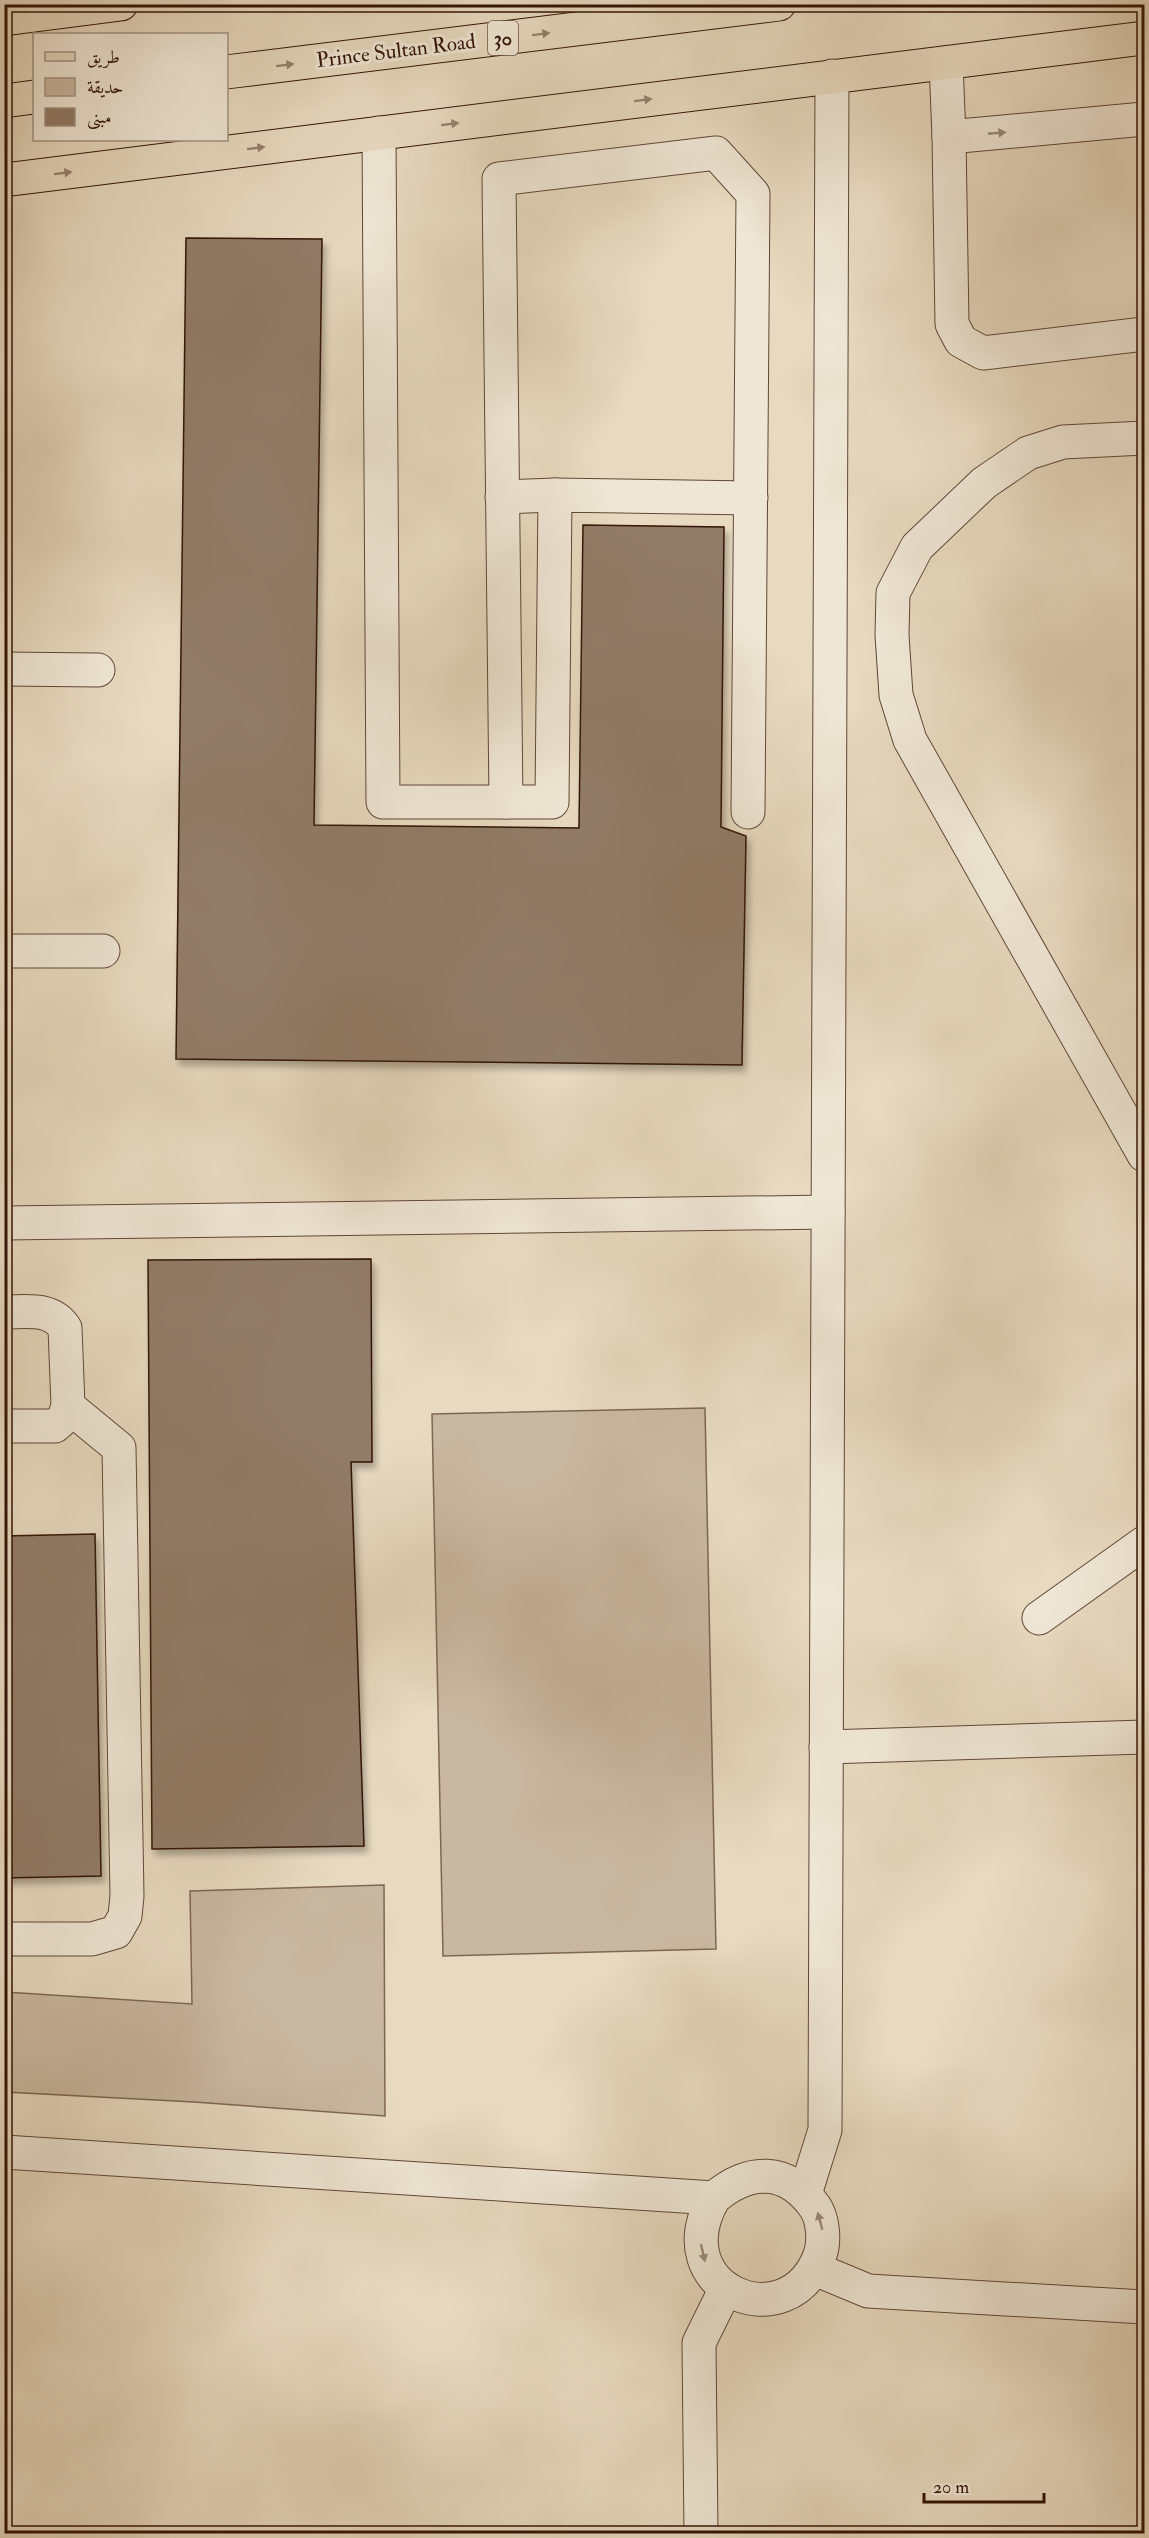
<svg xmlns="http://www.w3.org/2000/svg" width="1149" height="2538" font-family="'IM FELL Double Pica',Amiri,serif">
  <defs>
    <filter id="shadow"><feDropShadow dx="3.5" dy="6" stdDeviation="3" flood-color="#0004"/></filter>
  </defs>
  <rect width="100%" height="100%" fill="#e7dac0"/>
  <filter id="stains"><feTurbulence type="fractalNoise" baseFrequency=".00333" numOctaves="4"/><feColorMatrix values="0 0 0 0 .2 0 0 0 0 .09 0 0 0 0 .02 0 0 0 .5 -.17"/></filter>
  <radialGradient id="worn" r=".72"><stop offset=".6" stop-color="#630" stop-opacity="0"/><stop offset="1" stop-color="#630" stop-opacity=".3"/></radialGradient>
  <g fill="#c9b8a1" stroke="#7e6654" stroke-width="1.5">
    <path d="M705,1408L716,1949L443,1956L432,1414Z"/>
    <path d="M384,1885L385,2116L194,2102L5,2092V1992L192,2004L190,1891Z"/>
  </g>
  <g fill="#917b67" stroke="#341407" stroke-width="1.5" filter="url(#shadow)">
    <path d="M186,238L322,239L314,825L579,828L583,525L724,527L721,827L746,836L742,1065L176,1059Z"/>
    <path d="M371,1259L372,1462H351L364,1846L152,1849L148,1260Z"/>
    <path d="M95,1534L101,1876L4,1878V1536Z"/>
  </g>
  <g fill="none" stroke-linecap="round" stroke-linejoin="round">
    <g stroke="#614635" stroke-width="35">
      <g id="minor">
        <path d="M946,63L949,137L1144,119"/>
        <path d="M379,133L383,802H506L499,179L716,153L753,194L748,812"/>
        <path d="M949,137L952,324L961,341L983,353L1144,334"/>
        <path d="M1144,438L1063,442L1028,453L984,483L917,547L893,593L892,635L896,695L910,740L1144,1155"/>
        <path d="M502,497L555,495"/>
        <path d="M4,669L98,670"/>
        <path d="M506,802H552L555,495L751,498"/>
        <path d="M4,951H103"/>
        <path d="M4,1223L828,1212"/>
        <path d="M4,1312C28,1312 51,1307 65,1328L68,1406L64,1418L55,1426H4"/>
        <path d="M1039,1618L1144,1543"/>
        <path d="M826,1747L1144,1737"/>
        <path d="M4,1939H92L116,1932L125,1916L127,1896L119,1448L68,1406"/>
        <path d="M4,2152L714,2198C749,2168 787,2167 815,2207C823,2219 825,2241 820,2255C788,2342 661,2289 714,2198"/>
        <path d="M805,2194L825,2130L832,76"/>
        <path d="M815,2269L868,2291L1144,2307"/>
        <path d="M701,2534L699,2343L726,2288"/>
      </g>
    </g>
    <g stroke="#341407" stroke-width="35">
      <g id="major">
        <path d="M4,19L121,4"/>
        <path d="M226,72L779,4"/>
        <path d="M4,101L34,97"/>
        <path d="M4,180L1144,38"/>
      </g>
    </g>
    <use href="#minor" stroke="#efe7d6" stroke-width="33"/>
    <use href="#major" stroke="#e7dac0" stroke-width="33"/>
  </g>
  <defs><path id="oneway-solid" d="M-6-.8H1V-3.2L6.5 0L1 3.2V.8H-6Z" transform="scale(1.5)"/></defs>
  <g fill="#96816d">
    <use href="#oneway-solid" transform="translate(541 34) rotate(-7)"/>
    <use href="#oneway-solid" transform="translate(285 65) rotate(-7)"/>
    <use href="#oneway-solid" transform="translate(643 100) rotate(-7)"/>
    <use href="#oneway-solid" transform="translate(450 124) rotate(-7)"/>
    <use href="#oneway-solid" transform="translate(256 148) rotate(-7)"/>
    <use href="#oneway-solid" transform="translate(63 173) rotate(-7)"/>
  </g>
  <g fill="#9b8879">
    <use href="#oneway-solid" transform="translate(997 133) rotate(-5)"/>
    <use href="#oneway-solid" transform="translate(820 2221) rotate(-105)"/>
    <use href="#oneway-solid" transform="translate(703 2253) rotate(77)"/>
  </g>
  <g text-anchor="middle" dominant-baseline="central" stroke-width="6" stroke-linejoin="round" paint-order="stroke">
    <rect fill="#efe7d6" stroke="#6c5345" stroke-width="1.5" x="488" y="21" width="30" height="34" rx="4.5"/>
    <g font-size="20" font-weight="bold" fill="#341407">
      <text x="503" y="38">30</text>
    </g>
    <g font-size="21" fill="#341407" stroke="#efe7d6">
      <text transform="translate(396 51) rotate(-7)">Prince Sultan Road</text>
    </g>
  </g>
  <rect width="1149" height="2538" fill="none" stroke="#e7dac0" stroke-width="24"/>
  <rect x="6" y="6" width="1137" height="2526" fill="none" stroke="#341407" stroke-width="3"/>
  <rect x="12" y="12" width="1125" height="2514" fill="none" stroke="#341407" stroke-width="1.5"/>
  <rect x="33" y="33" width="195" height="108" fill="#efe7d6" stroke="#a49383" stroke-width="1.5"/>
  <rect x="45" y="52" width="30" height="9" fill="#e7dac0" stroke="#a49383" stroke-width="1.5"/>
  <text x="87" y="63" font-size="18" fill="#341407">طريق</text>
  <rect x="45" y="78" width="30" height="18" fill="#c9b8a1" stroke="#a49383" stroke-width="1.5"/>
  <text x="87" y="93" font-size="18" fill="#341407">حديقة</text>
  <rect x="45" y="108" width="30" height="18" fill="#917b67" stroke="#a49383" stroke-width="1.5"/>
  <text x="87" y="123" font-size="18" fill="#341407">مبنى</text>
  <path d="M924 2493v9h120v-9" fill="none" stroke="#341407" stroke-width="3"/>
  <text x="933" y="2493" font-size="18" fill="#341407" stroke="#efe7d6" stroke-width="4.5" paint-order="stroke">20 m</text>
  <rect width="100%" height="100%" filter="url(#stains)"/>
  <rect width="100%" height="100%" fill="url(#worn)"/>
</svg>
